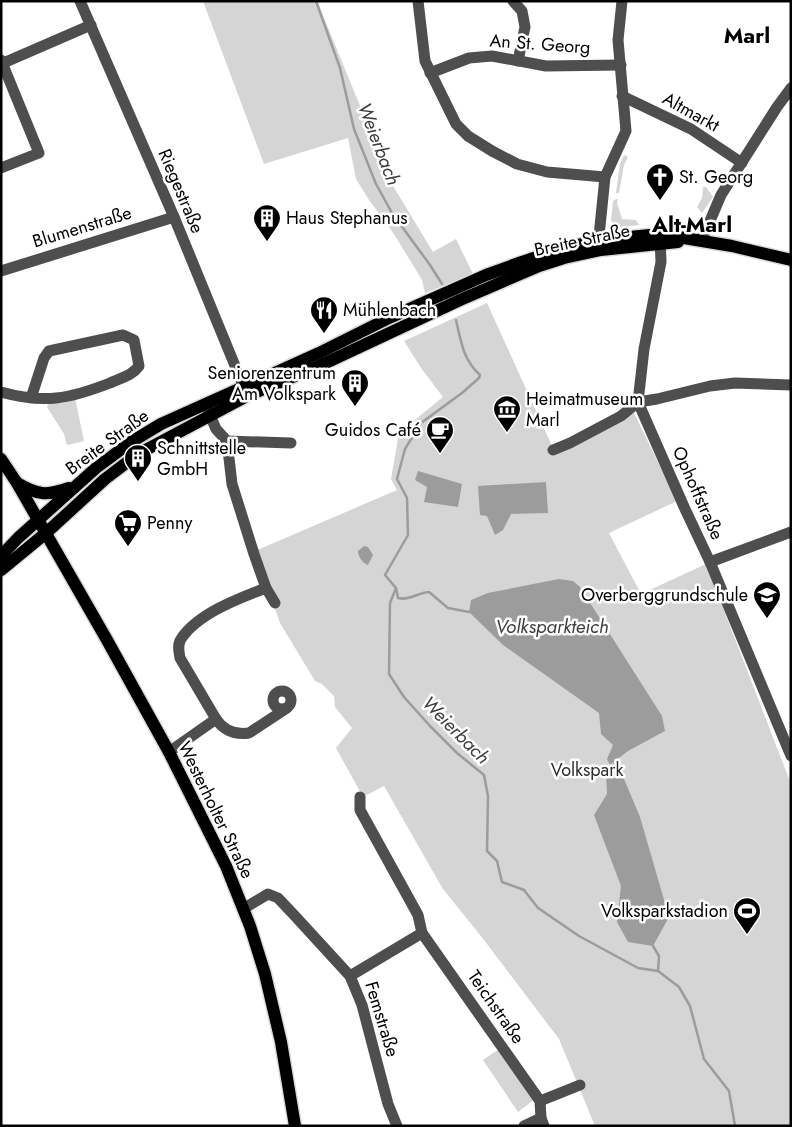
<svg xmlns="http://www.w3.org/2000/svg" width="792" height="1127" font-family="Jost,sans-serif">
  <rect width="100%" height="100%" fill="#fff"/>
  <g fill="#d5d5d5">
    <path d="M203,1H317L393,186L433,252L456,239L473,274L425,293L422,280L394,234L369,200L356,179L348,138L264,164Z"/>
    <path d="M624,155L628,157L624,165L619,193H616L620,164Z"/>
    <path d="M703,187H706L713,197L702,213L697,207L702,198Z"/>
    <path d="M616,199H618L617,203L622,219L636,220L639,225L615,228L611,220L613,201Z"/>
    <path d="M487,303L553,448L634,413L677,501L609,533L641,594L706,564L791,784V1126H595L559,1039L484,940L443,889L384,786L363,797L336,748L352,728L335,707L334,696L322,684L315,681L280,623L255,551L397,490L391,479L399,433L443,397L421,368L404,341Z"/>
    <path d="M75,398L84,441L67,445L64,434L47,407L49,403Z"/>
    <path d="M499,1049L535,1099L518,1112L483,1060Z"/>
  </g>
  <g fill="#9c9c9c">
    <path d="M418,471L462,484L458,507L424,502L427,487L415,480Z"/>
    <path d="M546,482L548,513L511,514L503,530L495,535L487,516L480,515L478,486Z"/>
    <path d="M364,546L368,547L373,555L368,565C362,563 358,556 358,551Z"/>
    <path d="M559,579L573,581L580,587L662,716L665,731L628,751L610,765L607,759L613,745L601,734L599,713L503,645L469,612L471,600L488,593Z"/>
    <path d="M619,767L640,817L669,917L653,946L628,942L617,922L621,886L594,815L607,794L606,772Z"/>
  </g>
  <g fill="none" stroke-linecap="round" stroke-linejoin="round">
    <g stroke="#9c9c9c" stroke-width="2.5">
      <path d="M316,1L340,68L354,129L376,184L392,213L430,265L442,284"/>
      <path d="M456,320C461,341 463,360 480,375L479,378L462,393L421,423L405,449L397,479L407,498L408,535L385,575L396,588L390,603L389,674L404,697L430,726L457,753L484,775L488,796L487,851L497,861L502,882L524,890L538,908L579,936L638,968L658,971L679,987L690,1006L704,1059L729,1091L735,1126"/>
      <path d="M396,588L398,598C409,601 417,593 429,592L448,608L469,612"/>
      <path d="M614,764L615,769"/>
      <path d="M653,946L659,956L658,971"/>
    </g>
    <g stroke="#dbdbdb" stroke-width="15">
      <g id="major">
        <path d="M1,459L17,483L107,640L169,752L226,866L250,926L265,974L281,1042L295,1126"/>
        <path d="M17,483C37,495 47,496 69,488"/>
        <path d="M1,556L18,538L96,468L131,442L161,424L319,353L389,318L486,275L519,263L560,249L599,240L660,234L732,246L791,260"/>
        <path d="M1,570L46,533L105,479L138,454L247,396L319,366L460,300L539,266L564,258L601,250L678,242"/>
      </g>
    </g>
    <g stroke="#4e4e4e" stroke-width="11">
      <path d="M80,1L174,217L247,395"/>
      <path d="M418,1L425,61L456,124L468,136L492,151L517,164L547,172L605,177"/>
      <path d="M513,1L522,11L525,27L518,61"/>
      <path d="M1,60L39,153L1,168"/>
      <path d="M1,64L91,25"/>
      <path d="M430,73L469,58L492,56L546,66L621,65"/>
      <path d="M622,96L691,129L742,163"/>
      <path d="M660,236L661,262L644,349L638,402L685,509L710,562L791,756"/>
      <path d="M701,240L707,228L721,195L777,107L791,88"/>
      <path d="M600,248L599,236L605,177L626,131L618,40L622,1"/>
      <path d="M1,271L174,217"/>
      <path d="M1,392C44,404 69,399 110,383C120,378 132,376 139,366L134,340L123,335L49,351L44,358L31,398"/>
      <path d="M207,408L216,429L227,441L232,484L254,554L266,588L275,603"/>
      <path d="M227,441L291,443"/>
      <path d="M553,450L570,443L621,416L638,402L657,399L710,386L735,383L791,385"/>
      <path d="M710,562L791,532"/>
      <circle cx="282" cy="700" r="9"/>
      <path d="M216,719C224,731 235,735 249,733L287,708"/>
      <path d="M169,752L216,719L180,658C179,652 177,645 181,639C197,614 239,598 266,588"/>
      <path d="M243,909L268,894L278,898L295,916L350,976L362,1005L388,1104L397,1126"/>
      <path d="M422,933L540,1101L541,1118L544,1126"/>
      <path d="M350,976L422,933L418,915L360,810V797"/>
      <path d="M540,1101L580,1085"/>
      <path d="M524,1126L541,1118"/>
    </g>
    <use href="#major" stroke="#000" stroke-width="12"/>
  </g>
  <defs>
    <g id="church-pin" transform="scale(1.4375)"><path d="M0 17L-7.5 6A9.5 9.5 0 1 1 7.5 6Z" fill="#000" stroke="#fff"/><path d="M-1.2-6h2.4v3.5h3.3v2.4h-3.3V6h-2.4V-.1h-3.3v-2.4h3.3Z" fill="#fff"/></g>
    <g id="building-pin" transform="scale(1.4375)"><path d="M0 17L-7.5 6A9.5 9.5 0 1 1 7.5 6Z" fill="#000" stroke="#fff"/><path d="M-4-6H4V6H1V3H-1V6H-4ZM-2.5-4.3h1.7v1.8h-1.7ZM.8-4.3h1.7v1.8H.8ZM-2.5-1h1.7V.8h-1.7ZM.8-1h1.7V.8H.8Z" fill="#fff"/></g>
    <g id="restaurant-pin" transform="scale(1.4375)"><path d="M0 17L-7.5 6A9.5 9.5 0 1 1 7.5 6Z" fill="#000" stroke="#fff"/><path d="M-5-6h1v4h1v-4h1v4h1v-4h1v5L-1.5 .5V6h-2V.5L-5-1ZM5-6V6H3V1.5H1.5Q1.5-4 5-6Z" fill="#fff"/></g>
    <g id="museum-pin" transform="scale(1.4375)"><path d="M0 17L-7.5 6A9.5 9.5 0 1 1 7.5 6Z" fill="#000" stroke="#fff"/><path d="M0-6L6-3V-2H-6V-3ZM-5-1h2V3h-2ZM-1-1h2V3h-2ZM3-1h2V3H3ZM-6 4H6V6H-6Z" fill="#fff"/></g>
    <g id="cafe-pin" transform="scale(1.4375)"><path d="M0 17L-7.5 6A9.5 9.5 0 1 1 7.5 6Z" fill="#000" stroke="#fff"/><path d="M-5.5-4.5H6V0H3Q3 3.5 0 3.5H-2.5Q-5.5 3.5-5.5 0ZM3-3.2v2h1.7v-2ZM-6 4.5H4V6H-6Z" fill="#fff"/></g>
    <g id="supermarket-pin" transform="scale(1.4375)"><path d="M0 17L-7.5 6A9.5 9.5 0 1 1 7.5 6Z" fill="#000" stroke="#fff"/><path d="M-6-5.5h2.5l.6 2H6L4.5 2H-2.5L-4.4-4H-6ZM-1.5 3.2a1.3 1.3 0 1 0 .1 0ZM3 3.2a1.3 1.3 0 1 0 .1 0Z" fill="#fff"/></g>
    <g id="school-pin" transform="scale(1.4375)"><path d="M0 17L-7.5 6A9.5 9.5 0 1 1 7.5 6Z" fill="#000" stroke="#fff"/><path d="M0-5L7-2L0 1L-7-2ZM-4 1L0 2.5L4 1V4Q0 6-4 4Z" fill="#fff"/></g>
    <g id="stadium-pin" transform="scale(1.4375)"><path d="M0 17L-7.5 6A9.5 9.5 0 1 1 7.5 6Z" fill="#000" stroke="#fff"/><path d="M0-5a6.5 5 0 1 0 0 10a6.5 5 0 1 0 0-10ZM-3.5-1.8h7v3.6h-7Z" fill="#fff"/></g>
  </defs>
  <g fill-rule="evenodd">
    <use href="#church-pin" x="660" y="177"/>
    <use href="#building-pin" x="267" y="218"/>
    <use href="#restaurant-pin" x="324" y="310"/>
    <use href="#building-pin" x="355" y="383"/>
    <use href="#museum-pin" x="507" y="409"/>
    <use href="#cafe-pin" x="440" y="430"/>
    <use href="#building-pin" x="138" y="458"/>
    <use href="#supermarket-pin" x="128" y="523"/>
    <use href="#school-pin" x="767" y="595"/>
    <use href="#stadium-pin" x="747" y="911"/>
  </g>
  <g text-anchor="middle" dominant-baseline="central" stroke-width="5" stroke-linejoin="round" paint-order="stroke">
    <g font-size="18" fill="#000" stroke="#fff">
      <text transform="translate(540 44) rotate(4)">An St. Georg</text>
      <text transform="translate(691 112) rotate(29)">Altmarkt</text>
      <text transform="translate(181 191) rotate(67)">Riegestraße</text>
      <text transform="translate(82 227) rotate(-17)">Blumenstraße</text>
      <text transform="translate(582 240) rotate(-12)">Breite Straße</text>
      <text transform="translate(107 442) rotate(-36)">Breite Straße</text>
      <text transform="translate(698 493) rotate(66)">Ophoffstraße</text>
      <text transform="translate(216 810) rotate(64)">Westerholter Straße</text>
      <text transform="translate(496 1007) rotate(55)">Teichstraße</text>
      <text transform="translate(382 1019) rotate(73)">Femstraße</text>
    </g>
    <g font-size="18" fill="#000" stroke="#fff" text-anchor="start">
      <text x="679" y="177">St. Georg</text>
      <text x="286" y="218">Haus Stephanus</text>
      <text x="343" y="310">Mühlenbach</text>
      <text x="336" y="373" text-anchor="end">Seniorenzentrum<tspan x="336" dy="21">Am Volkspark</tspan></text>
      <text x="526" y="399">Heimatmuseum<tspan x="526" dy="21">Marl</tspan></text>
      <text x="421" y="430" text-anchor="end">Guidos Café</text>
      <text x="157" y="448">Schnittstelle<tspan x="157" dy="21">GmbH</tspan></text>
      <text x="147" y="523">Penny</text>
      <text x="748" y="595" text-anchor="end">Overberggrundschule</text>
      <text x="728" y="911" text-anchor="end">Volksparkstadion</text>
    </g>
    <g font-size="18" fill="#2c2c2c" stroke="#fff">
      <text x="587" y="770">Volkspark</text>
    </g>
    <g font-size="19" font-style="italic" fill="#3d3d3d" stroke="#fff">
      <text transform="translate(379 144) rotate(69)">Weierbach</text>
      <text x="552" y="626">Volksparkteich</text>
      <text transform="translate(456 730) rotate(45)">Weierbach</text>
    </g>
    <g font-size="22" font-weight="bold" fill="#000" stroke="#fff">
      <text x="747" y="35">Marl</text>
      <text x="692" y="224">Alt-Marl</text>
    </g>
  </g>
  <rect width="792" height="1127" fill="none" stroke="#000000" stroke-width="5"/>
</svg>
